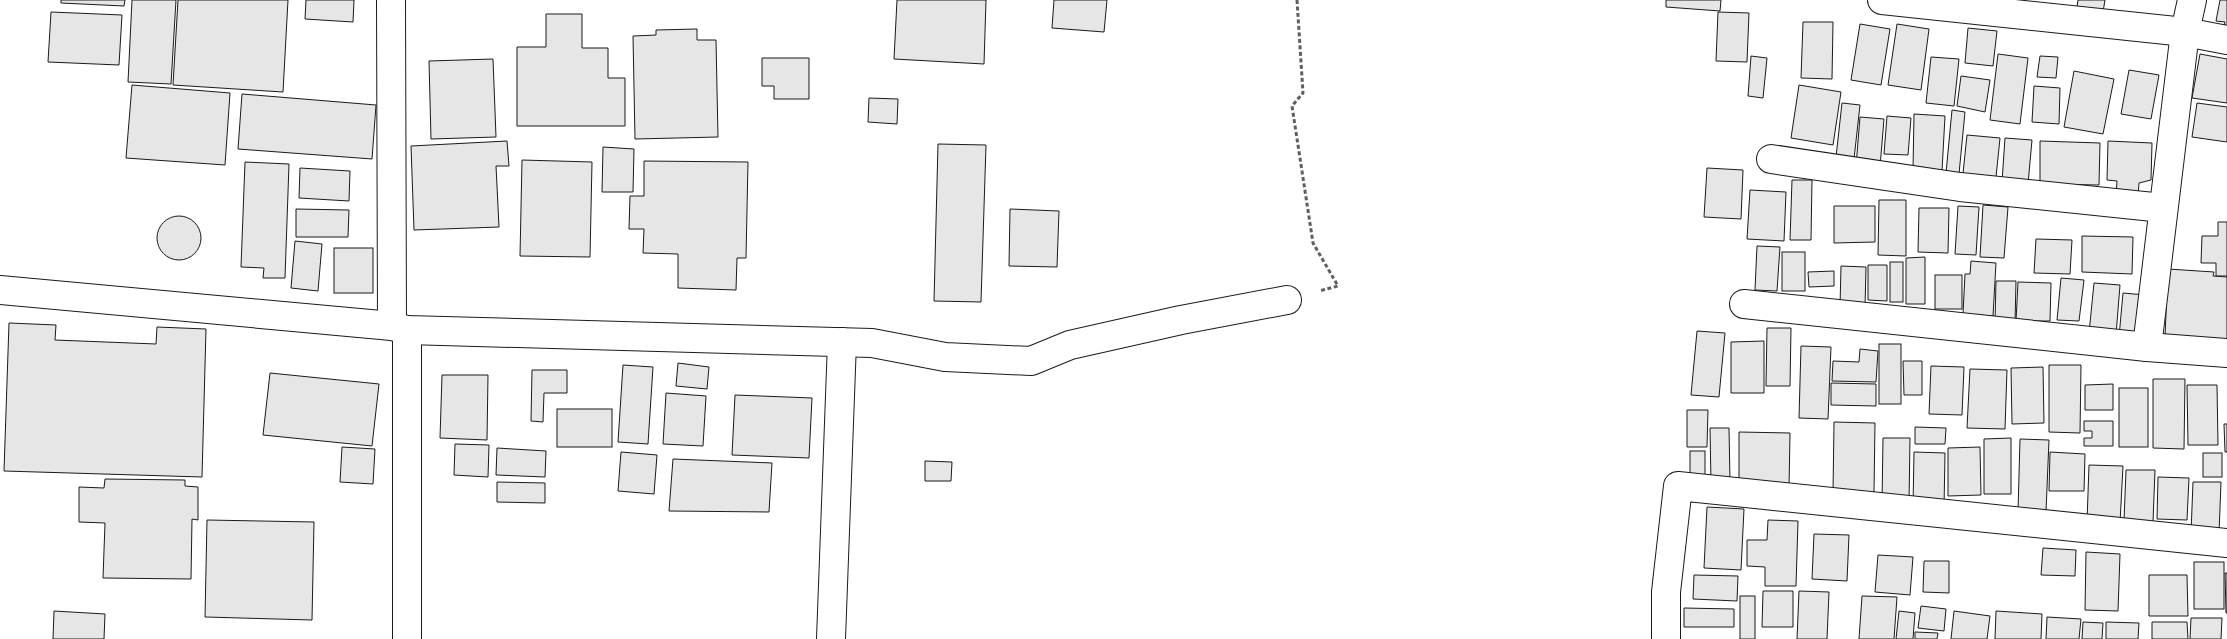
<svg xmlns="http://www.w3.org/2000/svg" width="2227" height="639" font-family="'PT Serif',serif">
  <rect width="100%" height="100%" fill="#fff"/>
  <g fill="#e6e6e6" stroke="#1a1a1a">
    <path d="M61,0H125L124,6L61,3Z"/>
    <path d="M132,0H176L171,84L128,82Z"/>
    <path d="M178,0H288L283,92L173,85Z"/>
    <path d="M306,0H354L353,22L305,19Z"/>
    <path d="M897,0H986L984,64L894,59Z"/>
    <path d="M1054,0H1107L1104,32L1052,28Z"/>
    <path d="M1666,0H1721L1720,11L1666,7Z"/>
    <path d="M2078,0H2105L2103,12L2077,7Z"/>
    <path d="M2220,0H2227V31H2223L2225,22L2216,21Z"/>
    <path d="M51,12L122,15L119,65L48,62Z"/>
    <path d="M1718,12L1749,13L1747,62L1716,61Z"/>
    <path d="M546,14H582V48H608V78H625V126H517V47H546Z"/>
    <path d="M1803,22H1833L1832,79L1801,78Z"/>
    <path d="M1860,24L1890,29L1881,85L1851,80Z"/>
    <path d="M1897,24L1929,29L1921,90L1888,85Z"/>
    <path d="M1968,28L1997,31L1993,66L1965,63Z"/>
    <path d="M697,29V40H716L718,137L635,139L633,36L656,35V30Z"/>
    <path d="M1998,54L2028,58L2020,124L1990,120Z"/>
    <path d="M2200,54L2227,59V103L2192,98Z"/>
    <path d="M1751,56L1767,58L1763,98L1748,96Z"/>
    <path d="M2040,56L2058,57L2056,78L2037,77Z"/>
    <path d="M1931,57L1959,59L1954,106L1926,103Z"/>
    <path d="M762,58H809V99H774V86H762Z"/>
    <path d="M493,59L496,137L431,139L429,61Z"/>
    <path d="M2129,70L2159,75L2151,119L2121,114Z"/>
    <path d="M2074,71L2114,79L2103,134L2064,127Z"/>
    <path d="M1961,76L1990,80L1985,112L1957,106Z"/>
    <path d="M132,85L230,93L225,165L126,158Z"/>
    <path d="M1799,85L1841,92L1833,145L1791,138Z"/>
    <path d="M2034,86L2060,88L2059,124L2032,122Z"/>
    <path d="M242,94L376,105L372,159L238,149Z"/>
    <path d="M869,98L898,99L897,124L868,122Z"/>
    <path d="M1842,103L1860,105L1854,159L1836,157Z"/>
    <path d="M2197,103L2227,107V142L2192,137Z"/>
    <path d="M1952,110L1965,112L1959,174L1946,173Z"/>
    <path d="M1914,114L1945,116L1942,171L1913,169Z"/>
    <path d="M1887,116L1911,118L1908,155L1884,154Z"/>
    <path d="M1860,117L1884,119L1880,167L1856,166Z"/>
    <path d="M1967,135L2000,138L1995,187L1962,183Z"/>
    <path d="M2005,138L2032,140L2028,184L2002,182Z"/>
    <path d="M507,141L509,166H496L499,227L414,230L411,146Z"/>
    <path d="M2040,141L2100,143L2099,185L2040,184Z"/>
    <path d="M2108,141L2152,143L2151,180L2139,183L2138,197L2116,196L2117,181L2107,180Z"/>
    <path d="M938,144L986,145L981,302L934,301Z"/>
    <path d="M603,147L634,149L633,192H602Z"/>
    <path d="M522,160L592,162L590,257L520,256Z"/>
    <path d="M644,161L748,162L746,258H737L736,290L678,288V254L643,253L644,229H629L630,196H644Z"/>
    <path d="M245,162L289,164L285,278H263L264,268L241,267Z"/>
    <path d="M300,168L350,171L349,201L299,198Z"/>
    <path d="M1707,168L1743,170L1741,219L1704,217Z"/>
    <path d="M1792,180H1812L1811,240H1790Z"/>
    <path d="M1750,190L1786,192L1784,241L1747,239Z"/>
    <path d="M1879,200H1906V256L1878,255Z"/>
    <path d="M1983,205L2008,207L2004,258L1980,257Z"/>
    <path d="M1834,206H1875V242L1834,243Z"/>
    <path d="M1958,206L1979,207L1976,255L1955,254Z"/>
    <path d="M1919,208H1949L1948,253L1918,252Z"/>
    <path d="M296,209L349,210L348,237H296Z"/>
    <path d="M1010,209L1059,211L1057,267L1009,266Z"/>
    <circle cx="179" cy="238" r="22"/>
    <path d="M2218,222H2227V276H2216V263H2201L2202,236H2218Z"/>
    <path d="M2082,236L2133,237L2132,274L2082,272Z"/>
    <path d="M2036,239L2072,240L2070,274L2034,273Z"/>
    <path d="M295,241L322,244L318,291L291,288Z"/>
    <path d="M1757,246L1780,247L1777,291L1755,290Z"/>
    <rect x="334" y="248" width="39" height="45"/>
    <rect x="1782" y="252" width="23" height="39"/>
    <path d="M1925,257V304H1906V258Z"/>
    <path d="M1971,261L1996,263L1993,316L1963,314L1965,274H1970Z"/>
    <rect x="1890" y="262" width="13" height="40"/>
    <path d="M1868,265H1887V301L1868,300Z"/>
    <path d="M1841,266L1866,267L1865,307H1840Z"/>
    <path d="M2168,269L2214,272L2213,276L2227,277V339L2165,336Z"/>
    <path d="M1834,271V286L1809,287L1808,272Z"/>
    <rect x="1935" y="275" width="27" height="34"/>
    <path d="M2061,278L2084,280L2079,321L2057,320Z"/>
    <path d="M1996,281H2016L2015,323L1995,322Z"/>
    <path d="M2018,282L2051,283L2050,321H2016Z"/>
    <path d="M2094,283L2120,285L2116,335L2089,333Z"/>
    <path d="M2123,293L2145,295L2142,339L2119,337Z"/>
    <path d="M9,323L56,325L55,340L156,344L157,327L206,329L202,477L4,471Z"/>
    <path d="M1767,328H1791L1790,386H1766Z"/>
    <path d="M1697,331L1725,333L1719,397L1691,395Z"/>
    <path d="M1764,341V393H1731V342Z"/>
    <rect x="1879" y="344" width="22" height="60"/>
    <path d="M1801,346L1831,347L1828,419L1799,418Z"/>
    <path d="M1860,349L1878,351L1876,382L1832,381L1833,361L1859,362Z"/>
    <path d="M1903,361H1922V395H1904Z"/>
    <path d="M678,363L709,367L707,389L676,386Z"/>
    <path d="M623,365L653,367L648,444L618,442Z"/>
    <path d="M2049,365H2081L2080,433L2049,432Z"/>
    <path d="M1931,366L1964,367L1962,415L1929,414Z"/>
    <path d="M2043,367L2044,423L2012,424L2011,368Z"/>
    <path d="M1970,369L2007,370L2005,429L1967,428Z"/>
    <path d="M532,370H567V393H544L543,422L531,421Z"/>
    <path d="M270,373L379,384L372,446L263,435Z"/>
    <path d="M442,375H488L487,440L440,438Z"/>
    <path d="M2153,379H2185L2184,449L2153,448Z"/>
    <path d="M1831,383L1876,384V406L1831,405Z"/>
    <path d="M2113,384V410H2085V385Z"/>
    <path d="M2187,385H2217L2218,445H2188Z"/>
    <rect x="2119" y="388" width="29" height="59"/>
    <path d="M666,393L706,396L703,446L663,444Z"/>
    <path d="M735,395L812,398L809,458L732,455Z"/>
    <rect x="557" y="409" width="55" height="38"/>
    <path d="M1687,410H1708L1707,447H1687Z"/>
    <path d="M2084,421H2113V446H2084V438H2092V431H2084Z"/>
    <path d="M1834,422L1875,423L1874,492H1833Z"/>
    <path d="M2224,424H2227V452H2225Z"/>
    <path d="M1915,427L1946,428L1945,444H1915Z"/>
    <path d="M1710,428H1729L1730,482L1711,483Z"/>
    <path d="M1739,432L1790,433L1789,489L1739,488Z"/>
    <path d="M1883,438H1910L1909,504L1882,503Z"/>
    <path d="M2011,438V494H1984V439Z"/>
    <path d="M2020,439L2049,440L2046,512H2018Z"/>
    <path d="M455,444L489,445L488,477L454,475Z"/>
    <path d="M342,447L375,449L373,484L340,482Z"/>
    <path d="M1980,447L1981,495L1948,496V448Z"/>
    <path d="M497,448L546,451L545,477L496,475Z"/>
    <rect x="1690" y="451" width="15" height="32"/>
    <path d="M621,452L657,455L654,494L618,491Z"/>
    <path d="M1914,452L1945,453L1944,508L1913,507Z"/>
    <path d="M2050,452L2085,454L2084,491H2049Z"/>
    <rect x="2203" y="453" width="19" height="24"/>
    <path d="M673,459L772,463L769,512L669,511Z"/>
    <path d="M925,461L952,462L951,481H925Z"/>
    <path d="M2089,465L2123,466L2120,523L2087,522Z"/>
    <path d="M2126,470H2155L2153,522L2124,521Z"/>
    <path d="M2158,477L2189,478L2187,520L2157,519Z"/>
    <path d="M105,479L185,480V486L198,487V520L192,519L191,579L103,578L105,523L79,522V487L104,488Z"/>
    <path d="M497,482L545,483V503L497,502Z"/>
    <path d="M2193,482H2221L2219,534L2191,533Z"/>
    <path d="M1707,507L1744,509L1741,570L1704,568Z"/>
    <path d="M207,520L314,522L312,620L205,617Z"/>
    <path d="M1768,520L1798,521L1796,586H1765V567L1747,566V540H1767Z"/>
    <path d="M1814,534L1849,535L1847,581L1812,579Z"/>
    <path d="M2043,548L2076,550L2075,576L2041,575Z"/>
    <path d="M2086,552L2120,554L2118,611L2085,610Z"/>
    <path d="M1878,555L1913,557L1910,595L1875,592Z"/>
    <path d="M1924,561H1949V593L1923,592Z"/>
    <rect x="2194" y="562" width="30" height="47"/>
    <path d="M2225,573H2227V613H2226Z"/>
    <path d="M1694,575L1738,576L1737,601L1693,599Z"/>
    <path d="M2149,575H2187L2188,616H2149Z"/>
    <path d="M1763,591H1793V627H1762Z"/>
    <path d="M1799,591L1829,592L1827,639H1797Z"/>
    <rect x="1740" y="596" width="15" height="43"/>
    <path d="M1862,596L1897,597L1894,639H1859Z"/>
    <path d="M1921,606L1946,609L1944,631L1918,628Z"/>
    <path d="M1684,608L1734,609V627H1684Z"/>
    <path d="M54,611L105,614L104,639H53Z"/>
    <path d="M1899,611L1915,613L1913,639H1896Z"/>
    <path d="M1954,611L1990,616L1987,639H1951Z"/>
    <path d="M1996,611L2042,614L2041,639H1995Z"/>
    <path d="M2047,617L2081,619L2079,639H2046Z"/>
    <path d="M2191,618H2222L2221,639H2190Z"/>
    <path d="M2083,622L2103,623L2102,639H2082Z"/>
    <path d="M2106,622L2139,623L2138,639H2106Z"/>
    <path d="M2152,622H2187L2188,639H2152Z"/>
    <path d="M1915,632L1938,633L1937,639H1915Z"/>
  </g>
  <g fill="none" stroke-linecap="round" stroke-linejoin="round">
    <g stroke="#1a1a1a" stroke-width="30">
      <g id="minor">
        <path d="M391,0L392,326"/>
        <path d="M1882,0L2185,32L2227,40"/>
        <path d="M1771,159L1960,187L2163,208"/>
        <path d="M0,290L392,326L407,330L872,343L945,357L1031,361L1070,345L1181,320L1287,300"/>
        <path d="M1744,304L2147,347L2185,32L2192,0"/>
        <path d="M407,330V639"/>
        <path d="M2147,347L2227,353"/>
        <path d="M831,639L842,342"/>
        <path d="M1666,639V592L1678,486L2227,543"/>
      </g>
    </g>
    <path stroke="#5f5f5f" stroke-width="3" stroke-dasharray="4 2.5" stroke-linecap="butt" d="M1297,0L1303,93L1292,106L1313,243L1338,286L1319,291"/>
    <use href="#minor" stroke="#fff" stroke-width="28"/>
  </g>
</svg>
